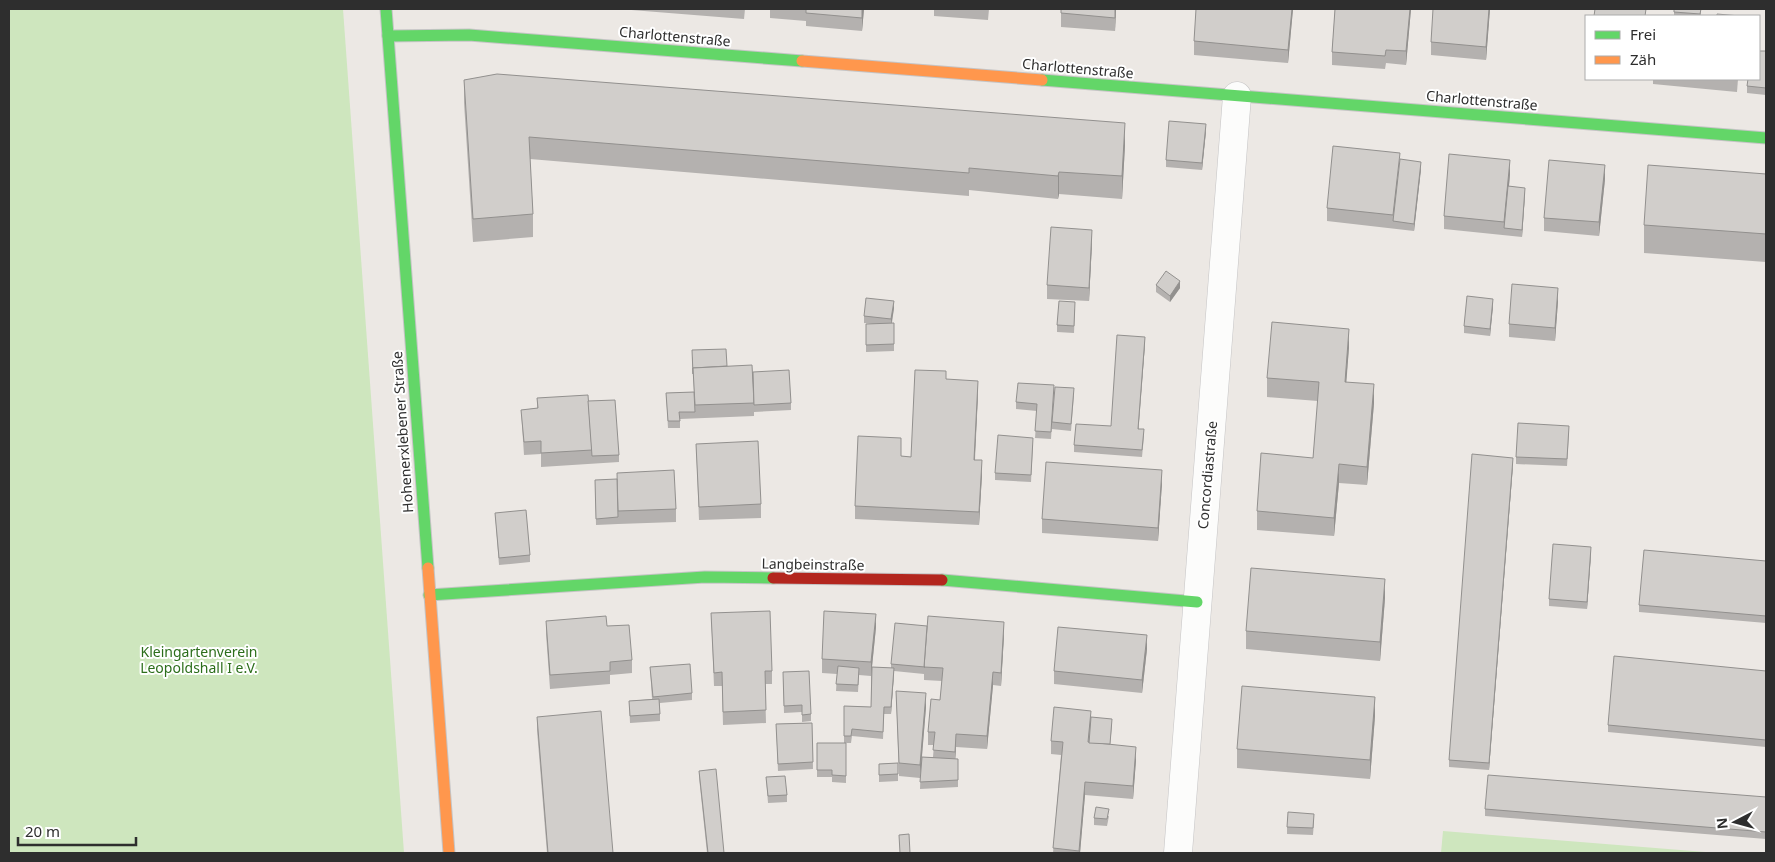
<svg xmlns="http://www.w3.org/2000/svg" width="1775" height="862" font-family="'Noto Sans',sans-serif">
  <rect width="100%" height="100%" fill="#ece8e4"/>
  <g fill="#cee6be">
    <path d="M9,9H343L404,853H9Z"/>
    <path d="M1443,831L1718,853H1441Z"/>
  </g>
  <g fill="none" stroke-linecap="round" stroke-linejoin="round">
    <g stroke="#c5c4c5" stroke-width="29">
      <path id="street" d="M1178,853L1237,96"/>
    </g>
    <g stroke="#c5c4c5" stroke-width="13">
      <g id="fast">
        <path d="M386,9L428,568"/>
        <path d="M388,36L469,35L802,61"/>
        <path d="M1042,80L1766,138"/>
        <path d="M942,580L1197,602"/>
        <path d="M429,595L705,577L773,578"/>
      </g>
    </g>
    <g stroke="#c5c4c5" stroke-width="13">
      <g id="slow">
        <path d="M802,61L1042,80"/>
        <path d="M428,568L449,853"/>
      </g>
    </g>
    <g stroke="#c5c4c5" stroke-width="13">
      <path id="jam" d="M773,578L942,580"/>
    </g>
    <use href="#street" stroke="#fcfcfb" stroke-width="28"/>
    <use href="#fast" stroke="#63d668" stroke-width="11"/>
    <use href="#slow" stroke="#ff974d" stroke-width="11"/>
    <use href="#jam" stroke="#b3261e" stroke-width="11"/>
  </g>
  <g fill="#b4b1af">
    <path d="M619,9H745L744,19Z"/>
    <path d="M770,9H864L862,31L806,26V21L770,18Z"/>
    <path d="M934,9H989L988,20L934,16Z"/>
    <path d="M1061,9H1116L1115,31L1061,27Z"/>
    <path d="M1293,9L1288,63L1194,55V41Z"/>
    <path d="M1335,9H1411L1406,65L1386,63L1385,69L1332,65V52Z"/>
    <path d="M1490,9L1486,60L1431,55V42Z"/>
    <rect x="1674" y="9" width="27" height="7"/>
    <path d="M1766,51V95L1747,93V86Z"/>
    <path d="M1653,79H1738L1737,92L1653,84Z"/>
    <path d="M464,80L1125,145L1122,199L1059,194L1058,199L969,190V196L530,159L533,214V237L473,242L464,103Z"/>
    <path d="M1206,131L1202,170L1166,167V160Z"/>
    <path d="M1421,169L1414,231L1327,221V208Z"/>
    <path d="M1510,174L1509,186L1525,194L1522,237L1444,229V216Z"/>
    <path d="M1766,174V262L1644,253V225Z"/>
    <path d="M1605,179L1599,236L1544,231V218Z"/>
    <path d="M1092,243L1089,301L1047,299V285Z"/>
    <path d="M1156,285L1180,288L1170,302L1156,292Z"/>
    <path d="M1558,301L1555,341L1509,337V324Z"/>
    <path d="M1493,306L1490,336L1464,333V326Z"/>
    <path d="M894,308L892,323H894V351L866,352V324H873L864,323V316Z"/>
    <path d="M1075,309L1074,333L1057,332V325Z"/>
    <path d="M1145,344L1138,429L1144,436L1142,457L1074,452V445L1111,426Z"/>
    <path d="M1349,347L1346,382L1374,403L1367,485L1339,483L1334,536L1257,530V511L1313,458L1318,401L1267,397V378Z"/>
    <path d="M692,357L727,366L753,372L791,403V410L754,412V408V416L680,419V428H668L666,393L694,392Z"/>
    <path d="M946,379L978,394L975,460L982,474L979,525L855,519V506L901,456L911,457Z"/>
    <path d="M1054,392L1051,439L1035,438L1037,411L1016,409V402Z"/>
    <path d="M1074,395L1071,431L1052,429V422Z"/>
    <path d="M537,398L588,401L619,455V462L541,467V454L524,455L521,410L537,408Z"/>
    <path d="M1569,433L1567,466L1516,464V457Z"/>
    <path d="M696,444L761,504V518L699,520Z"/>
    <path d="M1033,445L1031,482L995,480V473Z"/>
    <path d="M1513,465L1489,770L1449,767V760Z"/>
    <path d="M595,480L676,509V522L618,524L596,525Z"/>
    <path d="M1162,483L1158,541L1042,533V519Z"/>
    <path d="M495,513L530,555V562L499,565Z"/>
    <path d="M1591,554L1587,609L1549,606V599Z"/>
    <path d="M1766,561V623L1639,612V605Z"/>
    <path d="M1385,598L1380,661L1246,649V631Z"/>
    <path d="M711,613L772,671V684H765L766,723L723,725L722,686H714Z"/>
    <path d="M546,621L607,626L632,660V673L610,675V684L550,689L546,634Z"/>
    <path d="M876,627L872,667L891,668V664L1004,635L1001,686L993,685L987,749L956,747L955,759H958V787L920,789L921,762L920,778L899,776L896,691L926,707L922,757H933L934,745H928V732L940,700L942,681L924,680V674L894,671L891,714H884L883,739L852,736L851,743H844V706L871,707V676L859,675L858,692L836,691L837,674L822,673V659Z"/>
    <path d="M1147,649L1142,693L1054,684V671Z"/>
    <path d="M650,667L692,693V700L660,703V721L630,723L629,701L652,699Z"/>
    <path d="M1766,671V747L1608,732V725Z"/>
    <path d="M783,679L811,714V721L802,722V712L784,713Z"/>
    <path d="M1375,716L1370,779L1237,768V749Z"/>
    <path d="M537,717L613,853H547L537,730Z"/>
    <path d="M1091,717L1112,726L1110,745L1136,760L1133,799L1085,795L1080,853H1053L1061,755L1051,754V741Z"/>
    <path d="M812,723L813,769L778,771L776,724Z"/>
    <path d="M817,743H846V783L832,782V777H817Z"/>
    <path d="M898,763V781L879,782V764Z"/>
    <path d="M699,771L724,853H707L699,777Z"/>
    <path d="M766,777L787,795V802L768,803Z"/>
    <path d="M1766,797V839L1485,816V809Z"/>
    <path d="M1109,816L1107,826L1094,825V818Z"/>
    <path d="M1314,821L1313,835L1287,834V827Z"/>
  </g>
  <g fill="#92908e">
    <path d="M862,9H864L862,31Z"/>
    <path d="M1115,9H1116L1115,31Z"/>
    <path d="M1292,9H1293L1288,63V50Z"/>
    <path d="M1410,9H1411L1406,65V51Z"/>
    <path d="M1489,9H1490L1486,60V47Z"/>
    <path d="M1125,123V145L1122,199V176Z"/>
    <path d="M1206,124V131L1202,170V163Z"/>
    <path d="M1510,160V174L1505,228L1504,222Z"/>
    <path d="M1421,162V169L1414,231V224Z"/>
    <path d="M1605,165V179L1599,236V222Z"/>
    <path d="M1059,172V194L1058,199V176Z"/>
    <path d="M1525,188V194L1522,237V230Z"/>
    <path d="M1092,230V243L1089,301V288Z"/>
    <path d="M1180,281V288L1170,302V296Z"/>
    <path d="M1558,288V301L1555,341V328Z"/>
    <path d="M1493,299V306L1490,336V329Z"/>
    <path d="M894,301V308L891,326V319Z"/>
    <path d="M1349,329V347L1345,400V382Z"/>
    <path d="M1145,337V344L1138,436V429Z"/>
    <path d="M978,381V394L974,473V460Z"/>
    <path d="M1374,384V403L1367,485V467Z"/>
    <path d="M1513,458V465L1489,770V763Z"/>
    <path d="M982,460V474L979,525V512Z"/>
    <path d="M1339,464V483L1334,536V518Z"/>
    <path d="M1162,470V483L1158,541V528Z"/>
    <path d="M1591,547V554L1587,609V602Z"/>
    <path d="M1385,579V598L1380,661V642Z"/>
    <path d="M876,614V627L871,676V662Z"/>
    <path d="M1004,622V635L1001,686V673Z"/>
    <path d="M1147,635V649L1142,693V680Z"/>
    <path d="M894,668V675L891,714V707Z"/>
    <path d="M993,672V685L987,749V736Z"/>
    <path d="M926,693V707L920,778V765Z"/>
    <path d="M1375,697V716L1370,779V760Z"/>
    <path d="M956,734V747L955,765V752Z"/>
    <path d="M1136,747V760L1133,799V786Z"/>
    <path d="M1085,782V795L1080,853H1079Z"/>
  </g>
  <g fill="#d1cecb" stroke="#92908e">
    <path d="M806,9H862V18L806,13Z"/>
    <path d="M1061,9H1115V18L1061,13Z"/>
    <path d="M1196,9H1292L1288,50L1194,41Z"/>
    <path d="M1335,9H1410L1406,51L1386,50L1385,56L1332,52Z"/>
    <path d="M1433,9H1489L1486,47L1431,42Z"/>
    <path d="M1595,9H1646L1645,16H1594Z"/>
    <path d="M1674,9H1701L1700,14L1674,12Z"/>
    <path d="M1717,14L1740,16H1717Z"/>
    <path d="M1759,51H1766V88L1747,86L1748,79H1759Z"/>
    <path d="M497,74L1125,123L1122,176L1059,172L1058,176L969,168V173L529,137L533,214L473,219L464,80Z"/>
    <path d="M1169,121L1206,124L1202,163L1166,160Z"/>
    <path d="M1333,146L1400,153L1393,215L1327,208Z"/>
    <path d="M1449,154L1510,160L1504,222L1444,216Z"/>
    <path d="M1400,159L1421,162L1414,224L1393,221Z"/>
    <path d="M1549,160L1605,165L1599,222L1544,218Z"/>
    <path d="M1648,165L1766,174V234L1644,225Z"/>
    <path d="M1508,186L1525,188L1522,230L1504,228Z"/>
    <path d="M1051,227L1092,230L1089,288L1047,285Z"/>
    <path d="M1166,271L1180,281L1170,296L1156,285Z"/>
    <path d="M1512,284L1558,288L1555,328L1509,324Z"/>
    <path d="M1467,296L1493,299L1490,329L1464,326Z"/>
    <path d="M866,298L894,301L891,319L864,316Z"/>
    <path d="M1059,301L1075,302L1074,326L1057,325Z"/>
    <path d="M1272,322L1349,329L1345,382L1374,384L1367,467L1339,464L1334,518L1257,511L1261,453L1313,458L1319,382L1267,378Z"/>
    <path d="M894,323V344L866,345V324Z"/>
    <path d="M1117,335L1145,337L1138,429H1144L1142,450L1074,445L1076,424L1111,426Z"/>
    <path d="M726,349L727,366L693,368V374L692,350Z"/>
    <path d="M752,365L754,403L695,405L693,368Z"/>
    <path d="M789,370L791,403L754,405L753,372Z"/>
    <path d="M915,370L946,371V379L978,381L974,460H982L979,512L855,506L858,436L901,438V456L911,457Z"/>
    <path d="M1018,383L1054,385L1051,432L1035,431L1037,404L1016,402Z"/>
    <path d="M1055,387L1074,388L1071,424L1052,422Z"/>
    <path d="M694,392L695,412H679L680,421H668L666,393Z"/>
    <path d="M588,395L592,450L541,453V441L524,442L521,410L538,408L537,398Z"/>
    <path d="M615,400L619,455L592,456L588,401Z"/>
    <path d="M1518,423L1569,426L1567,459L1516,457Z"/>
    <path d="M998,435L1033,438L1031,475L995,473Z"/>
    <path d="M758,441L761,504L699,507L696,444Z"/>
    <path d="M1472,454L1513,458L1489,763L1449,760Z"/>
    <path d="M1046,462L1162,470L1158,528L1042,519Z"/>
    <path d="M674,470L676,509L618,511L617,473Z"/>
    <path d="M617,479L618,517L596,519L595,480Z"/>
    <path d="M526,510L530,555L499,558L495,513Z"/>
    <path d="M1553,544L1591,547L1587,602L1549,599Z"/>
    <path d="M1644,550L1766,561V616L1639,605Z"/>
    <path d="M1251,568L1385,579L1380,642L1246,631Z"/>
    <path d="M770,611L772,671H765L766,710L723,712L722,672L714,673L711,613Z"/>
    <path d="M824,611L876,614L871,662L822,659Z"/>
    <path d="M606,616L607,626L629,625L632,660L610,662V671L550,675L546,621Z"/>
    <path d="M928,616L1004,622L1001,673L993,672L987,736L956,734L955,752L933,750L935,732H928L931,699L940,700L943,668L924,667Z"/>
    <path d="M895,623L927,626L924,667H925L891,664Z"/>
    <path d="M1058,627L1147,635L1142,680L1054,671Z"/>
    <path d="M1614,656L1766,671V740L1608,725Z"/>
    <path d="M690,664L692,693L653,697L650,667Z"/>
    <path d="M838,666L859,668L858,685L836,684Z"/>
    <path d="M872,667L894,668L891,707H884L883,732L852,729L851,736H844V706L871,707Z"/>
    <path d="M809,671L811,714L802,715V705L784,706L783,672Z"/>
    <path d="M1242,686L1375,697L1370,760L1237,749Z"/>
    <path d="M896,691L926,693L920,765L899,763Z"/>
    <path d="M659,699L660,714L630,716L629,701Z"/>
    <path d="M1054,707L1091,711L1088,742L1136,747L1133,786L1085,782L1079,851L1053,848L1063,742L1051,741Z"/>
    <path d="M601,711L613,853H548L537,717Z"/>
    <path d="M1091,717L1112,719L1110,744L1089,743Z"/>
    <path d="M812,723L813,762L778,764L776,724Z"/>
    <path d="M817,743H846V776L832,775V770H817Z"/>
    <path d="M922,757L958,759V780L920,782Z"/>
    <path d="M898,763V774L879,775V764Z"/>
    <path d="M716,769L724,853H708L699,771Z"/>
    <path d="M1488,775L1766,797V832L1485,809Z"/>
    <path d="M785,776L787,795L768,796L766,777Z"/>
    <path d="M1096,807L1109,809L1107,819L1094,818Z"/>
    <path d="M1288,812L1314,814L1313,828L1287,827Z"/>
    <path d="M909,834L910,853H900L899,835Z"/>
  </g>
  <g text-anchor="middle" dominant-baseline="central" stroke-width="4" stroke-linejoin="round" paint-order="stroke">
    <g font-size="14" fill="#2e2e2e" stroke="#fff">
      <text transform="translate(675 36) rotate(5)">Charlottenstraße</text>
      <text transform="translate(1078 68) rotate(5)">Charlottenstraße</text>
      <text transform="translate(1482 100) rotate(5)">Charlottenstraße</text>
      <text transform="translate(402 432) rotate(-94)">Hohenerxlebener Straße</text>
      <text transform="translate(1207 475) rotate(-85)">Concordiastraße</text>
      <text transform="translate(813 564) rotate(1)">Langbeinstraße</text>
    </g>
    <g font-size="14" fill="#2c6e1b" stroke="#fff">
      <text x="199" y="651">Kleingartenverein<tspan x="199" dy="16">Leopoldshall I e.V.</tspan></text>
    </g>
  </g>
  <rect width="1775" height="862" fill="none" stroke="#2e2e2e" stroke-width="20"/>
  <rect x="1585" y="15" width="175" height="65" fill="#ffffff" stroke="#ababab"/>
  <rect x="1595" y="31" width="25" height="8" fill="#63d668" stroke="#ababab"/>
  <text x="1630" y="40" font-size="15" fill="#2e2e2e">Frei</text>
  <rect x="1595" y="56" width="25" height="8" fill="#ff974d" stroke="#ababab"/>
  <text x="1630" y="65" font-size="15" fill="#2e2e2e">Zäh</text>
  <g transform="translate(1735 822) rotate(264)" stroke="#ffffff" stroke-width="4" paint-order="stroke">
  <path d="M0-4L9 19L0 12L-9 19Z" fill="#2e2e2e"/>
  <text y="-8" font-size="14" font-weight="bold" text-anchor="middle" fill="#2e2e2e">N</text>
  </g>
  <path d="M18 837v8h118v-8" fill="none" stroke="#2e2e2e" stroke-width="2.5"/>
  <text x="25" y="837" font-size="15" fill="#2e2e2e" stroke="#ffffff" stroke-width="4" paint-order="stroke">20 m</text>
</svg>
